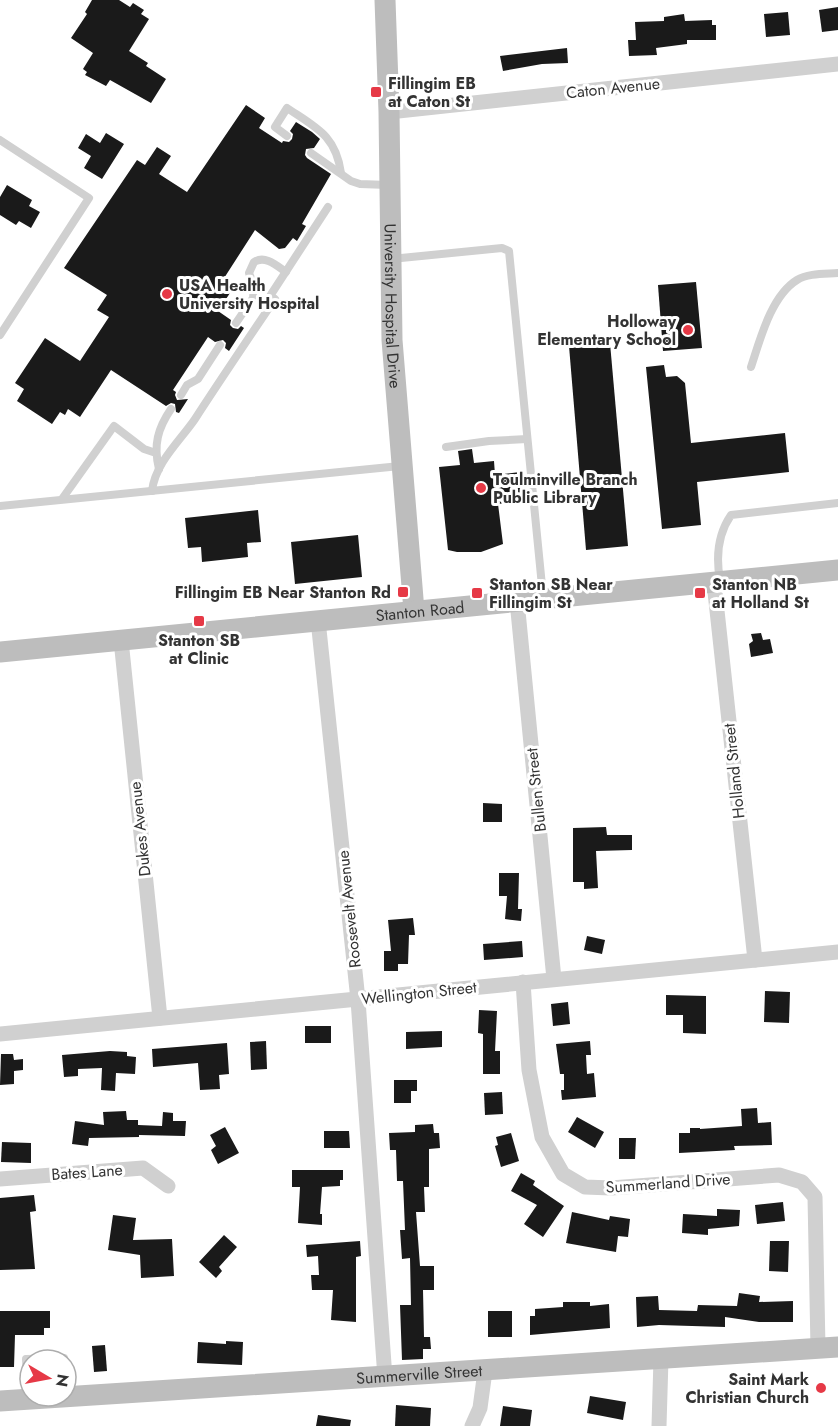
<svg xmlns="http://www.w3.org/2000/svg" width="838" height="1426" font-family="Jost,sans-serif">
  <rect width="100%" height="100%" fill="#fff"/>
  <g fill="#1a1a1a">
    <path d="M92,0H119L130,7L133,3L144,10L141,14L149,19L129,51L148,63L146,66L166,79L151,103L110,80L106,86L85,75L87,72L83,69L93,53L71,38L87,14L85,12Z"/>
    <path d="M838,7V30L822,32L819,10Z"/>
    <path d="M788,12L790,35L766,37L764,14Z"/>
    <path d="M684,14L685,21L712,20V25H716V40H687V44L656,48L657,55L629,56L628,40H636L635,22L664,21V17Z"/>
    <path d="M567,48L568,63L542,64L503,71L500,56Z"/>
    <path d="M246,105L265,118L259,128L282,143L283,141L289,142L292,139L293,134L290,131L296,122L312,132L320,139L314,148L306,149L305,155L307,158L331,174L302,224L306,226L297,241L293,238L285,248L279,249L255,230L219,286L230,293L218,311L231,320L230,325L233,328L238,329L241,326L244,328L229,351L225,348L226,343L223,340L215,342L208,337L173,390L176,392L175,395L177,400L188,399L179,413L176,412L175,404L171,403L166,406L111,370L80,417L68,409L65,415L60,412L52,424L17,401L24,389L15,383L45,338L80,361L109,317L97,310L107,295L64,268L137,160L145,165L157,147L171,156L159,174L187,192Z"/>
    <path d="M106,133L124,144L102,179L84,168L91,156L78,148L86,134L100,143Z"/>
    <path d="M7,185L32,200L29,206L40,212L31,228L19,221L16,225L0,215V197Z"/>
    <path d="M696,282L702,348L663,351L658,285Z"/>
    <path d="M610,343L628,546L586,550L569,346Z"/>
    <path d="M664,365L666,377L677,376L685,383L691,443L785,433L789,472L697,482L701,525L662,529L646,367Z"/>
    <path d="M472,449L474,463L494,461L495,475L520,472L523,501L498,504L503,544L481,552H457L448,550L439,467L460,465L458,451Z"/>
    <path d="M258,510L261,542L247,543L248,557L202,562L201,547L188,548L185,518Z"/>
    <path d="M358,535L362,577L295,584L291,542Z"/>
    <path d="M761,633L763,640L770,639L773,653L751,657L749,644L753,641L751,634Z"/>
    <path d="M483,803L502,804V822H483Z"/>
    <path d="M606,827L607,835H632V850L596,851L598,888L584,889V882H573V828Z"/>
    <path d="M499,873H519L518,909H522L521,921L505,919L507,896H499Z"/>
    <path d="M413,918L415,935H409L408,964H398V971H384V951H391L388,920Z"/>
    <path d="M587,936L605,940L602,954L584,950Z"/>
    <path d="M522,941L523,957L484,960L483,944Z"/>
    <path d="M765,991L790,992L789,1023L764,1022Z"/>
    <path d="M666,995L706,996V1034L683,1033V1015H666Z"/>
    <path d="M568,1002L570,1024L553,1026L551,1004Z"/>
    <path d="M479,1010L497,1011L495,1051H500V1074H483V1034L478,1033Z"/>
    <rect x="305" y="1026" width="26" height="17"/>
    <path d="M442,1031V1047L406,1049V1032Z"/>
    <path d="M266,1041L267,1069L251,1070L250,1042Z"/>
    <path d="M590,1041L591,1055H586L587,1074L594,1073L596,1097L562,1100L561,1090H564V1074H560L556,1044Z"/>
    <path d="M227,1043L229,1074L219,1075L220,1089L200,1090L198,1063L153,1067L152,1049Z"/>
    <path d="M110,1051L127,1052V1056L136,1057L135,1074L116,1073L115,1091L101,1090L102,1068L78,1069V1076L64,1077L62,1055Z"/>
    <path d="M1,1054H13L14,1060L23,1059V1070L14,1071V1084L0,1085Z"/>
    <path d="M394,1080H417V1091H411V1103H394Z"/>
    <path d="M502,1092L503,1114L485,1115L484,1093Z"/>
    <path d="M757,1108L758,1123L771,1122L772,1145L734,1146L735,1150L679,1153V1133H690V1128H700V1129L742,1126L741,1109Z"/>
    <path d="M126,1111L127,1120H138V1125L162,1126L163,1112L173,1113V1121H186L185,1136L139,1135V1137L89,1138L88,1146L72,1144L75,1121L104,1125L103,1112Z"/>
    <path d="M577,1117L604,1132L595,1148L568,1132Z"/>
    <path d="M433,1124L434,1133H439L440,1148L429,1149V1187H424L425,1212H416L420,1266H434V1290H423L424,1337H430L431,1349H423V1359L402,1360L400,1305H411L410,1258L402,1259L400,1230H405L403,1181H397L396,1150H390L389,1133L415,1132V1125Z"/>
    <path d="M225,1127L239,1153L218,1164L211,1150L216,1146L210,1135Z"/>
    <path d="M324,1131H349L350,1148H324Z"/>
    <path d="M511,1133L519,1161L501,1167L495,1146L498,1145L496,1137Z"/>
    <path d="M619,1138H636L635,1159H619Z"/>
    <path d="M2,1142L31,1143V1163L1,1162Z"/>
    <path d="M292,1170H343V1180H340V1186L322,1187L320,1214H322V1225L298,1223L300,1187H292Z"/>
    <path d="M521,1173L535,1181L533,1185L564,1206L543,1237L524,1224L537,1205L511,1191Z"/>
    <path d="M34,1195L36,1211L30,1212L35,1269L0,1270V1198Z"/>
    <path d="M783,1202L785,1221L757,1224L755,1205Z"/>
    <path d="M717,1209L740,1210L739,1226L708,1229V1235L682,1233L683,1214L717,1216Z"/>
    <path d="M572,1212L609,1220L610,1216L630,1219L628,1237L618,1236L616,1252L566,1243Z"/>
    <path d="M113,1215L136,1218L133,1240L172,1239L174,1276L141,1278L140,1255L108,1250Z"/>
    <path d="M224,1235L237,1247L219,1267L222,1271L216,1278L199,1262Z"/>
    <path d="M360,1241L361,1256L356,1257V1322L331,1320L333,1290H312L311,1275H319L318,1256L307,1257L306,1245Z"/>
    <path d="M770,1241H789L788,1272L769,1271Z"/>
    <path d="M739,1293L760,1296L759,1302L793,1301V1322H759L725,1317V1327L659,1325L637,1327L636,1297L658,1296L659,1310L697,1311L698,1305L737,1306Z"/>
    <path d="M563,1302H590V1306L609,1304L610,1328L530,1335V1316H535V1309L563,1307Z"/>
    <path d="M0,1311H50V1328H44V1335H15L14,1367H0Z"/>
    <rect x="488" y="1311" width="24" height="26"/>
    <path d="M226,1341L243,1342L242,1365L197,1363L198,1342L226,1344Z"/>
    <path d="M105,1345L107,1371L94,1372L92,1346Z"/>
    <path d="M590,1396L626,1402L623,1420L587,1413Z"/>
    <path d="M396,1405L431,1408L430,1426H395Z"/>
    <path d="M503,1406L532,1410L530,1426H500Z"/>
    <path d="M318,1415L351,1420L350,1426H316Z"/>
  </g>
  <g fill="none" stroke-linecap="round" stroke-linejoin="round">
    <g stroke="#d0d0d0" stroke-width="8">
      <path d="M287,136L275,127L287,108C317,128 336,136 341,173"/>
      <path d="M0,140L89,198L0,335"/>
      <path d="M311,153L351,181L360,184L388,185"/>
      <path d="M391,259L502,248L509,251L543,596"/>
      <path d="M236,323L253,298L254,286L249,273L254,262C265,255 276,265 286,272"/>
      <path d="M751,367C760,340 771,296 797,280C808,273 825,274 838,273"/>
      <path d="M181,395L187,385L198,379L220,345"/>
      <path d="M446,447L489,441L527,439"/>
      <path d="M159,469C153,445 158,428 171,409"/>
      <path d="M152,491C155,463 180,441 195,419C221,379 248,339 275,299L270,296L328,207"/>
      <path d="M62,499L114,426L144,449L156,453"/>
      <path d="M0,506L400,466"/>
      <path d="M720,580C716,558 718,534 731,515L838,503"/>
      <path d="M28,1398L26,1359L64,1358V1360"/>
    </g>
    <g stroke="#d0d0d0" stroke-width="15">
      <path d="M389,112L838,64"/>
      <path d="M714,583L755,960"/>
      <path d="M517,601L554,979"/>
      <path d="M318,620L358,1000L385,1378"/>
      <path d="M121,640L160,1018"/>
      <path d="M523,982L529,1070L542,1137L563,1174L585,1187L611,1188L779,1175L802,1182L815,1197L818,1348"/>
      <path d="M0,1034L838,952"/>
      <path d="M0,1179L143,1168L168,1186"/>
      <path d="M472,1426L480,1408L485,1371"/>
      <path d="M659,1426L661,1359"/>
    </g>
    <g stroke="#bdbdbd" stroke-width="21">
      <path id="s1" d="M385,0L389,112L392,340L414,611"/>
      <path id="s2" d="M0,652L838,570"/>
      <path id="s3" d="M0,1401L838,1347"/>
    </g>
  </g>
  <g fill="#e63946" stroke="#fff" stroke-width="2">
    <rect x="370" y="86" width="12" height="12" rx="3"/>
    <circle cx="167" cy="294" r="6"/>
    <circle cx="688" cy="330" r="6"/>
    <circle cx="481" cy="488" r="6"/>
    <rect x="397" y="586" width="12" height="12" rx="3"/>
    <rect x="471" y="587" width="12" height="12" rx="3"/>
    <rect x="694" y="587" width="12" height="12" rx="3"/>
    <rect x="193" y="615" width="12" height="12" rx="3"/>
    <circle cx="821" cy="1388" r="6"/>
  </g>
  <g text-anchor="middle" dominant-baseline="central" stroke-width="6" stroke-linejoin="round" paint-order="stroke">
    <g font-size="16" font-weight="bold" fill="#333" stroke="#fff" text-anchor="start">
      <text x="388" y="83">Fillingim EB<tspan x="388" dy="18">at Caton St</tspan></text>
      <text x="179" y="285">USA Health<tspan x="179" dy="18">University Hospital</tspan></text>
      <text x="676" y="321" text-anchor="end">Holloway<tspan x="676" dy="18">Elementary School</tspan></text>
      <text x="493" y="479">Toulminville Branch<tspan x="493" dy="18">Public Library</tspan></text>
      <text x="489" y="584">Stanton SB Near<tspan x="489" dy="18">Fillingim St</tspan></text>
      <text x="712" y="584">Stanton NB<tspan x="712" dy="18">at Holland St</tspan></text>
      <text x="391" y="592" text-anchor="end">Fillingim EB Near Stanton Rd</text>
      <text x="199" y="640" text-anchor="middle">Stanton SB<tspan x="199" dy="18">at Clinic</tspan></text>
      <text x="809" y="1379" text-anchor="end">Saint Mark<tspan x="809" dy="18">Christian Church</tspan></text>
    </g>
    <g font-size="16" fill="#333" stroke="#fff">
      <text transform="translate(613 88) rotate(-6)">Caton Avenue</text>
      <text stroke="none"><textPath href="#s1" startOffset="306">University Hospital Drive</textPath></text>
      <text stroke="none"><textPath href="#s2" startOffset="422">Stanton Road</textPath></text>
      <text transform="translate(734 771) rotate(-96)">Holland Street</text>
      <text transform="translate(536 790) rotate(-96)">Bullen Street</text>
      <text transform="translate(140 829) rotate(-96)">Dukes Avenue</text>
      <text transform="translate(349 909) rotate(-96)">Roosevelt Avenue</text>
      <text transform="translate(419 993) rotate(-6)">Wellington Street</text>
      <text transform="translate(87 1172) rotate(-4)">Bates Lane</text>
      <text transform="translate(668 1183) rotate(-4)">Summerland Drive</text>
      <text stroke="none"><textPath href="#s3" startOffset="420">Summerville Street</textPath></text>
    </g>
  </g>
  <g transform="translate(48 1378) rotate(100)"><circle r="28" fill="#ffffff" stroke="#adadad" stroke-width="1.5"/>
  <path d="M0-4.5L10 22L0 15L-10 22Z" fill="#e63946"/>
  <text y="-9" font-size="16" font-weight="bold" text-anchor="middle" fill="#333333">N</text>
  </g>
</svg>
